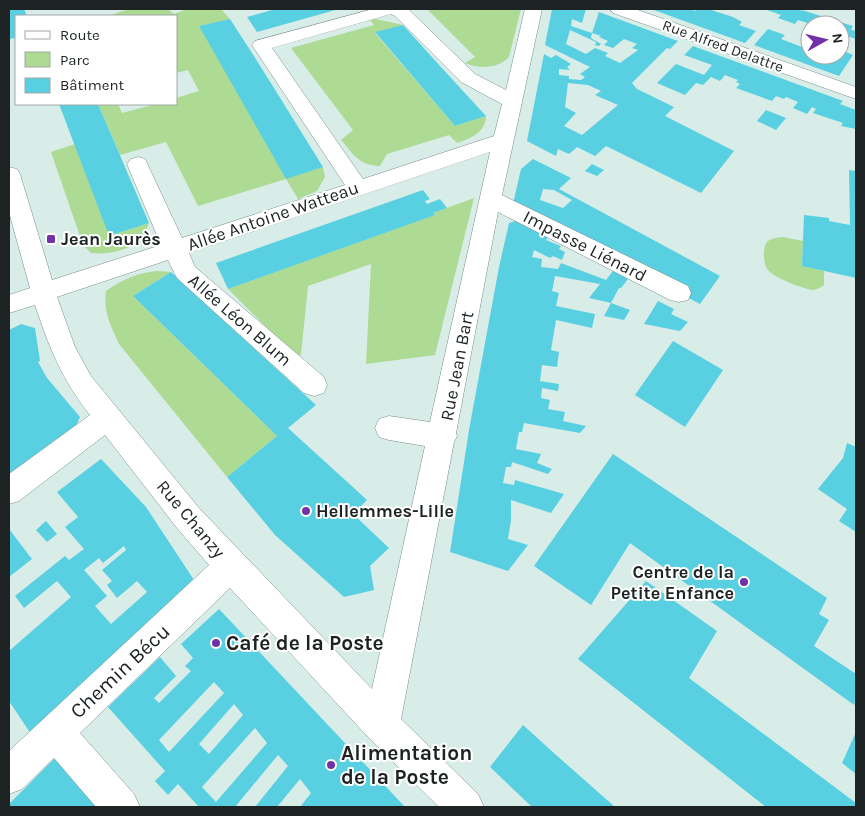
<svg xmlns="http://www.w3.org/2000/svg" width="865" height="816" font-family="Karla,sans-serif">
  <rect width="100%" height="100%" fill="#d8ece8"/>
  <g fill="#addb93">
    <path d="M129,9H168L174,14L187,9H221L230,19L200,26L286,178L323,167L325,177L317,191L298,199L286,179L198,206L166,142L120,155L98,104H118L122,113L156,104H176V98L199,91L188,70L176,73V16H108Z"/>
    <path d="M427,9H521L509,57C498,69 479,69 465,63L475,57Z"/>
    <path d="M376,19L403,25L375,33L455,126L486,116C486,132 470,139 457,143L449,135L387,154L380,166C360,166 353,154 341,140L353,130L291,48L374,25L370,20Z"/>
    <path d="M75,144L109,236L149,223L142,241C125,250 111,255 91,253L83,245L51,152Z"/>
    <path d="M474,198L435,355L366,364L371,264L308,286L301,354L297,358L228,289L434,215L433,213Z"/>
    <path d="M783,237L803,241L802,266L824,271V285C821,287 818,289 814,290C805,290 773,277 768,270C763,264 762,246 768,241C773,238 778,237 783,237Z"/>
    <path d="M157,271L171,272L133,296L277,436L227,477L119,344C111,326 103,312 106,291C123,279 137,273 157,271Z"/>
  </g>
  <g fill="#58d0e1" fill-rule="evenodd">
    <path d="M9,9H24L27,16H16V38L9,39Z"/>
    <path d="M276,9H339L257,32L247,17Z"/>
    <path d="M552,9H586L582,23L572,19L571,26L592,33L599,12L678,41L670,49L667,48L632,83L637,89L674,107L665,116L734,151L701,193L606,146L595,156L577,147L569,154L558,149L556,156L527,141L544,54L551,58L556,55L571,64L567,67L570,70L559,69V75L569,76V79L581,80L585,77L580,74L590,67L545,45ZM570,30L596,42L595,45L599,46L601,44L591,38L592,33L601,36L599,37L608,41L604,45L613,48L624,39L637,44L632,48L638,50L620,63L605,56L608,53L595,48L586,54L566,44ZM568,83L588,85L601,91L595,95L618,105L582,135L564,126L576,113L565,107Z"/>
    <path d="M651,9H690L695,11L697,9H708L733,17L742,22L739,25L756,31L745,43Z"/>
    <path d="M764,9H793L805,11L853,26L851,30L856,31V39L840,34V25H813L798,20L795,24L778,18L781,15Z"/>
    <path d="M230,19L259,64L323,167L286,179L199,26Z"/>
    <path d="M403,25L440,66L486,116L455,126L375,32Z"/>
    <path d="M768,29L785,35L781,39L810,50V55H840V52L844,51L853,55L839,76L754,45Z"/>
    <path d="M693,46L843,101L840,104L856,110V129L841,126L843,123L813,113L816,109L812,107L807,114L793,108L798,102L786,97L784,99L776,96L772,101L736,88L740,84L736,82L738,80L725,75L720,81L711,77L703,85L696,83L685,95L657,83L676,64L704,75L712,65L684,55Z"/>
    <path d="M59,104H98L149,223L109,236Z"/>
    <path d="M766,110L786,118L776,130L757,121Z"/>
    <path d="M533,159L571,178L559,189L720,276L700,304L513,204L521,169ZM543,189L554,190L572,200L563,208L540,200Z"/>
    <path d="M592,164L604,170L597,176L585,171Z"/>
    <path d="M849,170L856,171V278L802,266L804,215L829,218V221L850,225Z"/>
    <path d="M423,190L430,199L425,201L427,204L440,199L447,208L433,213L435,215L228,289L216,263Z"/>
    <path d="M516,221L550,235L546,240L561,246L559,249L565,252L562,260L553,256L550,258L534,250L532,257L542,259L541,267L558,269L561,263L606,280L613,271L628,279L621,288H619L611,303L589,298L600,284L555,276L552,291L559,293L556,306L595,314L592,328L556,320L551,350L559,352L557,367L542,365L540,381L559,384L558,391L542,388L541,398L550,400L548,409L565,412L563,421L586,426L580,433L524,423L522,432H519L516,449L541,454L537,463L552,469L548,474L512,462L511,467H506L503,483L514,485L515,480L564,494L551,513L511,500V520L508,539L528,545L508,571L450,552L469,430L499,267L509,223Z"/>
    <path d="M171,272L316,405L288,428L367,500L353,514L389,548L370,566L374,590L344,597L275,535L227,477L277,436L133,296Z"/>
    <path d="M658,301L674,309L671,314L688,322L680,331L644,324Z"/>
    <path d="M611,303L630,310L624,320L604,316Z"/>
    <path d="M21,324L35,328L40,361L38,362L47,378L80,417L75,428L9,477V330Z"/>
    <path d="M673,341L723,370L685,427L635,395Z"/>
    <path d="M847,443L856,447V532L839,521L847,509L818,489L843,458Z"/>
    <path d="M613,454L827,598L819,614L829,620L814,646L856,674V698L854,705L630,543L591,605L534,566Z"/>
    <path d="M101,459L146,507L194,580L33,737L9,701V651L71,597L57,581L24,608L15,596L65,556L69,560L84,549L65,527L78,517L57,492ZM124,546L126,550L102,570L112,581L107,585L117,598L137,581L147,592L111,624L95,606L107,596L84,570L99,558L103,563Z"/>
    <path d="M46,521L57,534L47,542L36,530Z"/>
    <path d="M9,529L32,559L9,577Z"/>
    <path d="M646,581L717,631L689,678L856,803V807H766L578,659Z"/>
    <path d="M219,609L251,643L405,807H300L311,793L300,779L277,807H255L288,766L278,755L235,807H199L178,784L168,795L155,781L165,771L108,707L160,657L176,676L154,698L159,703L191,671L185,666L193,658L181,644ZM214,682L224,693L169,752L159,740ZM234,704L243,715L209,754L199,744ZM255,728L267,743L216,802L202,787Z"/>
    <path d="M523,725L555,754L615,807H532L490,767Z"/>
    <path d="M856,732V774L842,763Z"/>
    <path d="M58,755L103,807H9V804Z"/>
  </g>
  <g fill="none" stroke-linecap="round" stroke-linejoin="round">
    <g stroke="#7b8d8a" stroke-width="1">
      <g id="minor">
        <path d="M373,9H408L475,74L506,90L525,9H542L502,195L688,286L691,293L688,300L679,302L670,300L498,212L456,433L457,436L454,442L401,719L478,794L484,807H439L369,738L230,588L80,733L134,794L140,807H96L54,758L22,789L9,794V751L209,565L177,528L105,435L19,501L9,504V474L90,415C62,380 49,347 35,305L9,313V295L30,288L9,212V167L17,169L20,174L52,280L161,245L127,164L131,159L138,157L145,159L182,238L345,185L252,45L255,41ZM391,14L395,16L461,82L502,104L494,136L363,179L272,48ZM490,152L430,422L389,416L379,419L375,428L379,437L389,440L425,446L372,689L199,508L91,376L75,347L57,297L168,260L177,278L304,393L314,396L324,393L327,385L324,377L195,267L189,253Z"/>
        <path d="M610,9H635L856,87V99L613,13Z"/>
      </g>
    </g>
    <use href="#minor" fill="#fff" fill-rule="evenodd"/>
  </g>
  <g fill="#7232a7" stroke="#fff" stroke-width="2">
    <rect x="46" y="234" width="10" height="10" rx="2.5"/>
    <circle cx="306" cy="511" r="5"/>
    <circle cx="744" cy="582" r="5"/>
    <circle cx="216" cy="643" r="5"/>
    <circle cx="331" cy="765" r="5"/>
  </g>
  <g text-anchor="middle" dominant-baseline="central" stroke-width="4" stroke-linejoin="round" paint-order="stroke">
    <g font-size="15" fill="#1c2322" stroke="#fff">
      <text transform="translate(723 46) rotate(20)">Rue Alfred Delattre</text>
    </g>
    <g font-size="18" fill="#1c2322" stroke="#fff">
      <text transform="translate(273 216) rotate(-19)">Allée Antoine Watteau</text>
      <text transform="translate(585 246) rotate(27)">Impasse Liénard</text>
      <text transform="translate(240 320) rotate(41)">Allée Léon Blum</text>
      <text transform="translate(457 366) rotate(-79)">Rue Jean Bart</text>
      <text transform="translate(191 519) rotate(50)">Rue Chanzy</text>
    </g>
    <g font-size="18" font-weight="bold" fill="#1c2322" stroke="#fff" text-anchor="start">
      <text x="61" y="239">Jean Jaurès</text>
      <text x="316" y="511">Hellemmes-Lille</text>
      <text x="734" y="572" text-anchor="end">Centre de la<tspan x="734" dy="21">Petite Enfance</tspan></text>
    </g>
    <g font-size="21" font-weight="bold" fill="#1c2322" stroke="#fff" text-anchor="start">
      <text x="226" y="643">Café de la Poste</text>
      <text x="341" y="753">Alimentation<tspan x="341" dy="24">de la Poste</tspan></text>
    </g>
    <g font-size="21" fill="#1c2322" stroke="#fff">
      <text transform="translate(120 671) rotate(-43)">Chemin Bécu</text>
    </g>
  </g>
  <rect width="865" height="816" fill="none" stroke="#1c2322" stroke-width="20"/>
  <rect x="15" y="15" width="162" height="90" fill="#ffffff" stroke="#a4a7a7"/>
  <rect x="25" y="31" width="25" height="8" fill="#ffffff" stroke="#a4a7a7"/>
  <text x="60" y="40" font-size="15" fill="#1c2322">Route</text>
  <rect x="25" y="52" width="25" height="15" fill="#addb93" stroke="#a4a7a7"/>
  <text x="60" y="65" font-size="15" fill="#1c2322">Parc</text>
  <rect x="25" y="78" width="25" height="15" fill="#58d0e1" stroke="#a4a7a7"/>
  <text x="60" y="90" font-size="15" fill="#1c2322">Bâtiment</text>
  <g transform="translate(825 40) rotate(82)"><circle r="24" fill="#ffffff" stroke="#a4a7a7"/>
  <path d="M0-4L9 19L0 12L-9 19Z" fill="#7232a7"/>
  <text y="-8" font-size="14" font-weight="bold" text-anchor="middle" fill="#1c2322">N</text>
  </g>
</svg>
